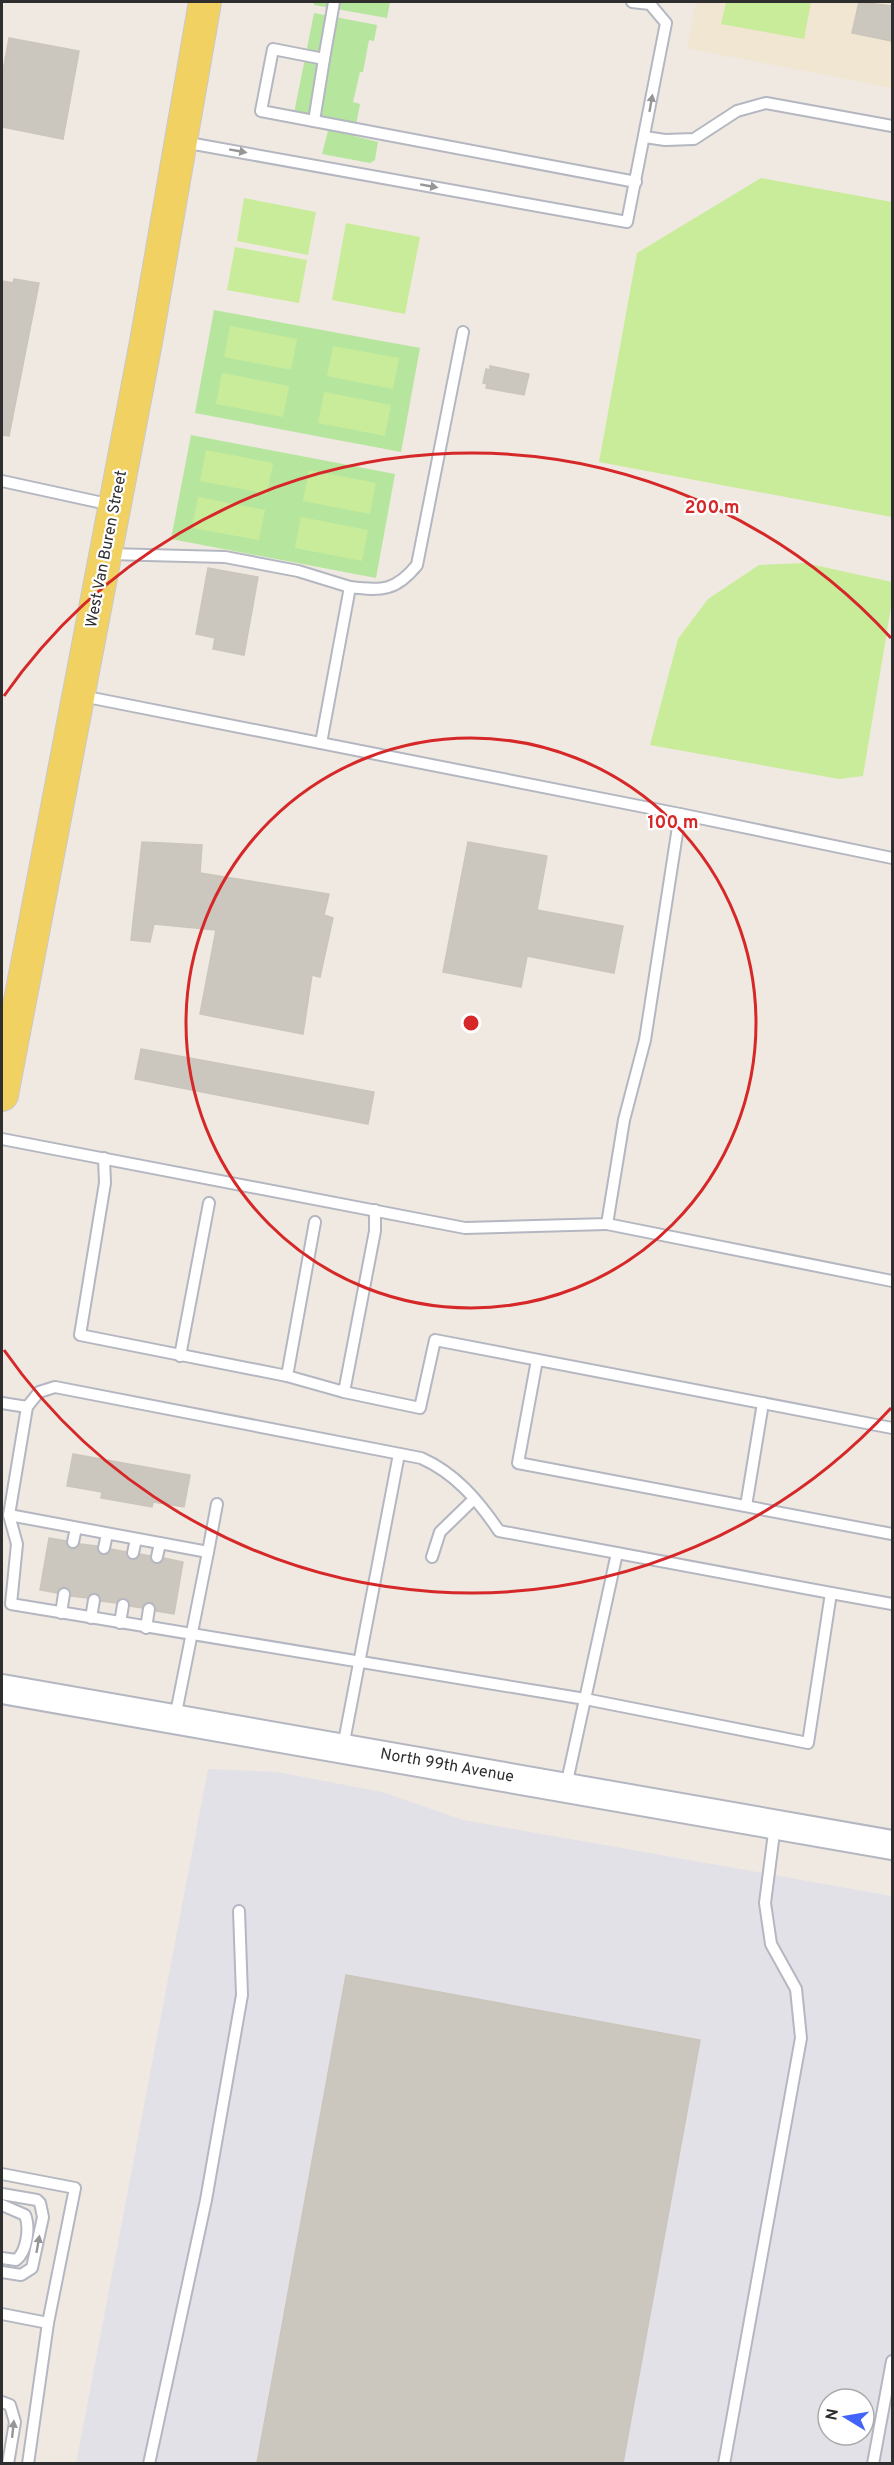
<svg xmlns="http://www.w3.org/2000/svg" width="894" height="2465" font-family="Overpass,sans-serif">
  <rect width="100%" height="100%" fill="#efe9e1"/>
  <path fill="#e3e1e8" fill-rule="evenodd" d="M208,1769L277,1772L382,1792L463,1820L892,1896V2463L76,2464ZM828,2399H864V2435H828Z"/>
  <path fill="#f0e6d1" d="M696,2H892V88L687,48Z"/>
  <g fill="#b6e59e">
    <path d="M314,2H390L387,18L314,5Z"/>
    <path d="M314,13L377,25L374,41L369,40L363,72H360L353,102L360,104L354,136L378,142L375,160L370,163L322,154L328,131L292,123Z"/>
    <path d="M214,310L420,348L401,452L195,413Z"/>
    <path d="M191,435L395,474L376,578L171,539Z"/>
  </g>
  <g fill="#c9ec9a">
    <path d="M726,2H811L804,39L721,24Z"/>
    <path d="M761,178L892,202V517L599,462L637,253Z"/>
    <path d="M244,198L316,212L308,255L237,241Z"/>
    <path d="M346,223L420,237L405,314L332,300Z"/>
    <path d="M235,247L307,260L299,303L227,290Z"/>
    <path d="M230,326L297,339L291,370L224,357Z"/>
    <path d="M333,346L399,358L393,389L327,376Z"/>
    <path d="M222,373L289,386L283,417L216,404Z"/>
    <path d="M324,392L391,405L385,436L318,423Z"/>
    <path d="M206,450L273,463L267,494L200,481Z"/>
    <path d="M309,470L376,483L370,514L303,501Z"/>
    <path d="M198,497L265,510L259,540L192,528Z"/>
    <path d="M301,517L368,530L362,561L295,548Z"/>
    <path d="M805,563L892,582V601L863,776L839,779L650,745L678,639L708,599L759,565Z"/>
  </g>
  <g fill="#cbc7bf" stroke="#cbc5ba" stroke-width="1.5">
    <path d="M859,2L892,6V41L852,33Z"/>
    <path d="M9,38L79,51L63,139L2,127V76Z"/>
    <path d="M14,279L39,283L9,436L2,435V281L13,283Z"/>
    <path d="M490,366L529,374L524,395L486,388L487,384L483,383L486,369L490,370Z"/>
    <path d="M208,568L258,577L244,655L213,649L215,638L196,634Z"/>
    <path d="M142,842L202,845L200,873L329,894L324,915L333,918L320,977L312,975L303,1034L200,1014L216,930L154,924L150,942L131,940Z"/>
    <path d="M468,842L547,856L537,910L623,926L614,973L527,956L521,987L443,972Z"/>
    <path d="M141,1049L374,1092L368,1124L135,1079Z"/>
    <path d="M73,1454L190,1475L184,1507L153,1502L152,1507L101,1498L102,1492L67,1486Z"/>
    <path d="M49,1538L66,1541L68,1547L72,1549L80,1544L97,1546L99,1553L103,1555L111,1549L126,1552L128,1558L132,1560L140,1554L150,1556L152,1562L156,1564L164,1558L183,1562L174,1614L156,1611L151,1602H146L142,1608L130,1606L125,1598H120L116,1603L101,1601L96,1593H91L87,1598L71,1596L66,1587H61L57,1593L40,1590Z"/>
    <path d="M346,1975L700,2040L623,2463H257Z"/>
  </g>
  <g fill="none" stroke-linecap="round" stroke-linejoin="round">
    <g stroke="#b4b7c1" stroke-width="14">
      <g id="lane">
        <path d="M334,2L324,59L273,49L261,111L636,182"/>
        <path d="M314,121L324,59"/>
        <path d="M645,137L665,140L694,139L737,111L766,103L892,126"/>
        <path d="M183,142L627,222L666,23L650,4L632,2"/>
        <path d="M2,481L112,505"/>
        <path d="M108,554L225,557L298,571L350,587"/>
        <path d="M321,743L350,587C382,591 396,591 417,565L463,332"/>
        <path d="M680,814L892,858"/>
        <path d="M2,1139L465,1228L607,1224L624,1120L645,1040L680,814L82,696"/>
        <path d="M104,1158L105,1183L80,1335L287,1376L315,1222"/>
        <path d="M607,1224L892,1281"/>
        <path d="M180,1356L209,1203"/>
        <path d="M537,1360L518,1463L892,1534"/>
        <path d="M287,1376L344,1392L375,1231V1210"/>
        <path d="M344,1392L420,1408L435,1340L892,1428"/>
        <path d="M2,1403L27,1407L9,1515L17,1544L11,1604L585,1699L808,1743L831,1593L499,1531C478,1500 455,1473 421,1458L55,1387L39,1392L27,1407"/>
        <path d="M746,1506L763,1403"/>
        <path d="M9,1515L208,1552L175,1718"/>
        <path d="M73,1542L76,1528"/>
        <path d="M104,1548L107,1534"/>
        <path d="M208,1552L217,1504"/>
        <path d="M133,1553L136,1539"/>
        <path d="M157,1557L160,1543"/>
        <path d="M432,1557L440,1532L474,1499"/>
        <path d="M831,1593L892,1604"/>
        <path d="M61,1613L64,1594"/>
        <path d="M91,1618L94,1600"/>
        <path d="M120,1623L123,1605"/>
        <path d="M146,1628L149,1609"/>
        <path d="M343,1747L399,1454"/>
        <path d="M566,1786L617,1553"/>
        <path d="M2,2174L75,2188L48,2323L28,2464"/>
        <path d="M2,2194L37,2200L40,2203L43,2217L32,2268L21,2275L2,2272"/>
        <path d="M2,2205L25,2215C30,2227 27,2252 16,2260L2,2258"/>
        <path d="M2,2314L48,2323"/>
        <path d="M2,2402L10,2405L15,2422L8,2464"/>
        <path d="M149,2464L206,2200L242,1995L239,1911"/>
        <path d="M724,2464L801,2038L796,1989L771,1944L765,1903L775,1825"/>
        <path d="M873,2464L892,2361"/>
      </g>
    </g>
    <g stroke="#b4b7c1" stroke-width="32">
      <path id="secondary" d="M2,1689L892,1845"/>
    </g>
    <g stroke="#c9c9c9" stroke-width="34">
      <path id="primary" d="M2,1095L146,342L205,2"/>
    </g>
    <use href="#lane" stroke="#fff" stroke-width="10"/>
    <use href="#secondary" stroke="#fff" stroke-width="28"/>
    <use href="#primary" stroke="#f2d163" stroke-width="32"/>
  </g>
  <defs><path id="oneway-solid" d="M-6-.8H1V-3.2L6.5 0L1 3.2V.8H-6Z" transform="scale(1.5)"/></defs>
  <g fill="#969696">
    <use href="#oneway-solid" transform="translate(651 103) rotate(-80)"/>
    <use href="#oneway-solid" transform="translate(238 151) rotate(10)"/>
    <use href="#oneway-solid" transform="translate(429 186) rotate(10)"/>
    <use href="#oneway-solid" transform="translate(38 2244) rotate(-80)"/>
    <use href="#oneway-solid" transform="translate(13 2429) rotate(-84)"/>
  </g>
  <g fill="none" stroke="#d62828" stroke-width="3">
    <circle cx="471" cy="1023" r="285"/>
    <path d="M891 1408A570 570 0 0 1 4 1350M4 696A570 570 0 0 1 891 638"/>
  </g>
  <g text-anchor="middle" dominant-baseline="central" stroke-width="4.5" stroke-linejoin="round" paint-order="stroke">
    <g font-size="16" fill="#2e2e2e" stroke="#fff">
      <text transform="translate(107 549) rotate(-79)">West Van Buren Street</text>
      <text transform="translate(447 1766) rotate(10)">North 99th Avenue</text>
    </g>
  </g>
  <circle cx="471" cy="1023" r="9" fill="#d62828" stroke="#fff" stroke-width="3"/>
  <g font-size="18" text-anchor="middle" font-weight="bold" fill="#d62828" stroke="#fff" stroke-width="4.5" stroke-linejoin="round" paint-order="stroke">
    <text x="712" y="513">200 m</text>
    <text x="673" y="828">100 m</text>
  </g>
  <rect width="894" height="2465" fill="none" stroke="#2e2e2e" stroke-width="6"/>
  <g transform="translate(846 2417) rotate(281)"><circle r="28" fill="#ffffff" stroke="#ababab" stroke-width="1.5"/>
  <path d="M0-4.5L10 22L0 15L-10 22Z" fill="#4264fb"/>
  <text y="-9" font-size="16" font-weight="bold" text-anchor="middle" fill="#2e2e2e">N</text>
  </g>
</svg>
